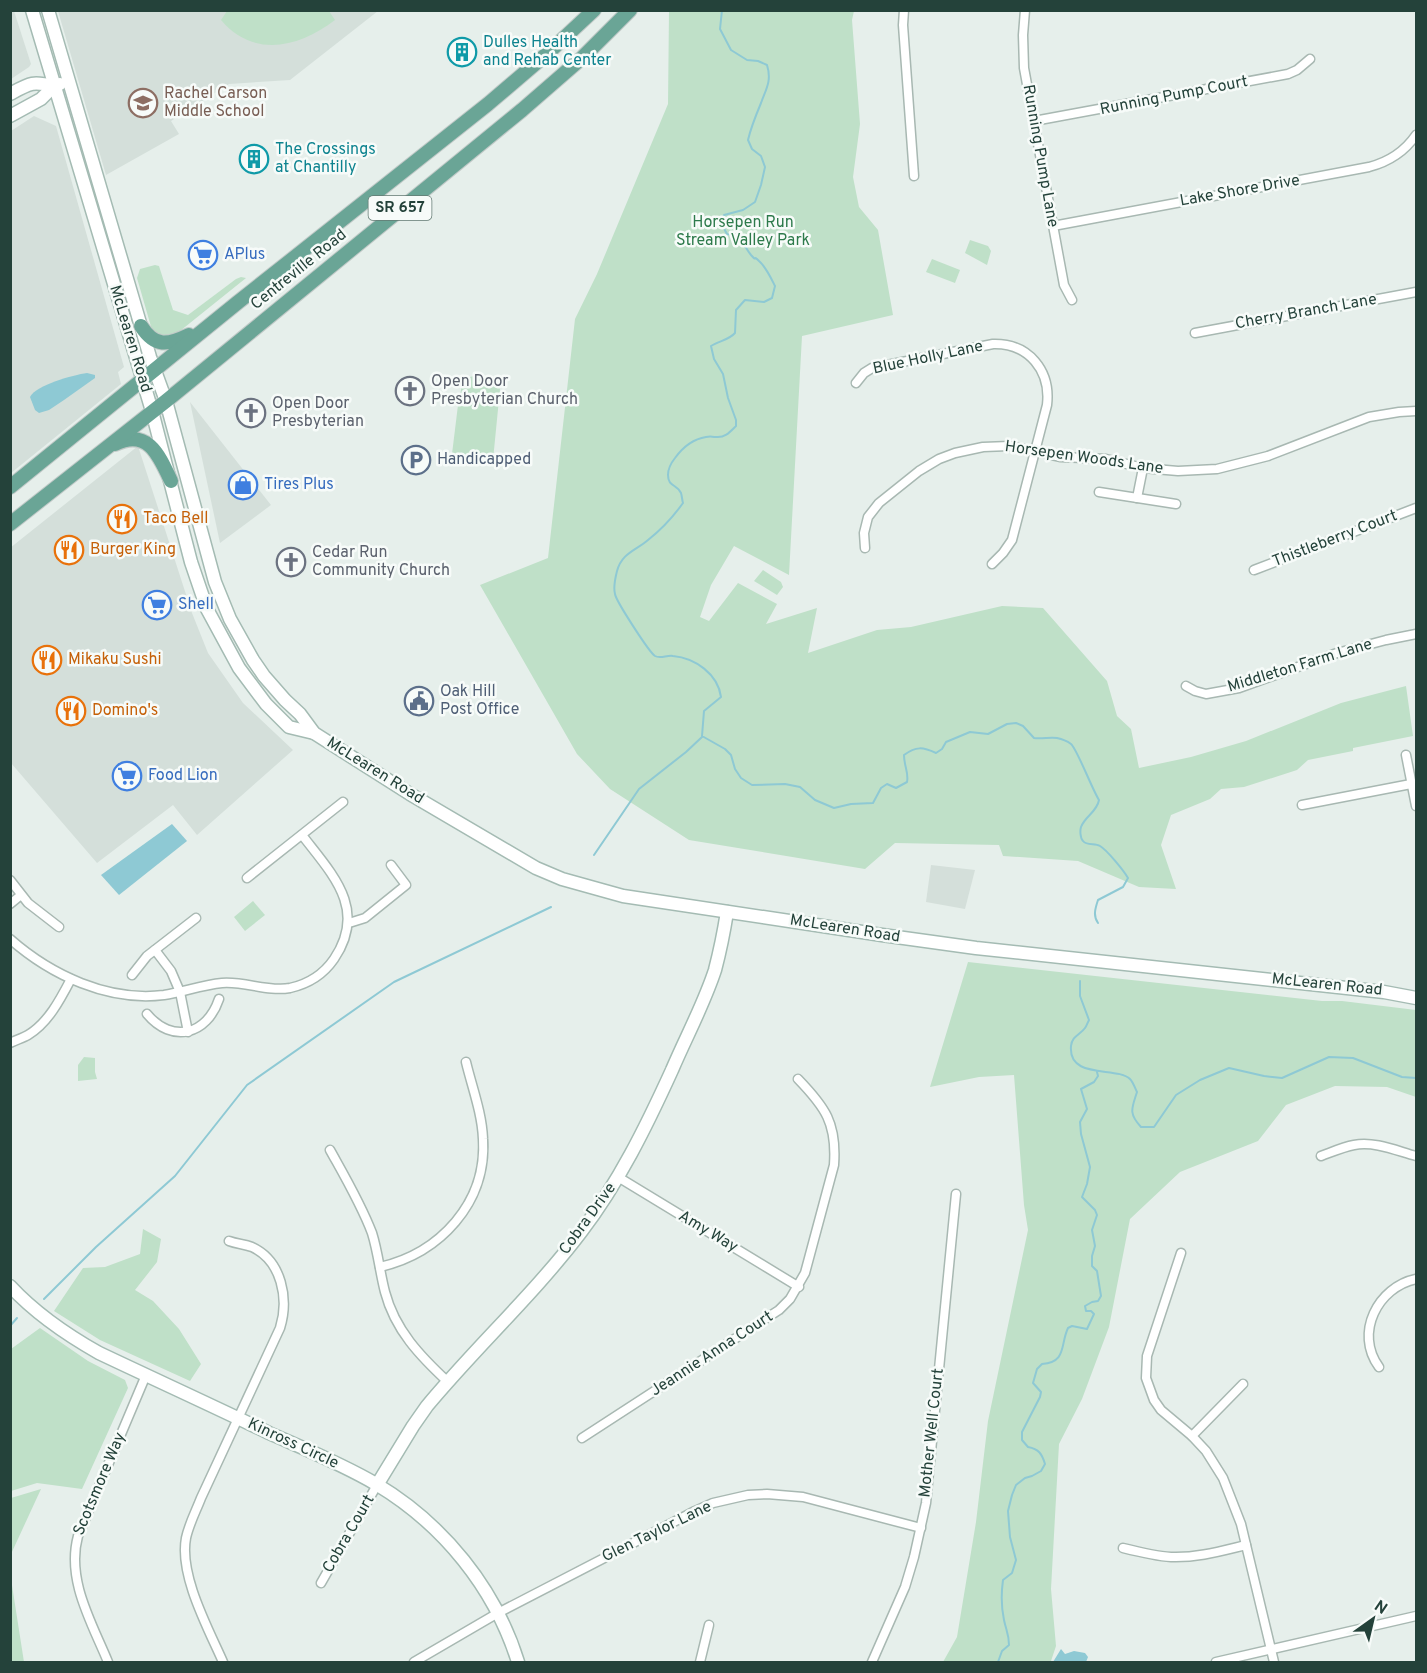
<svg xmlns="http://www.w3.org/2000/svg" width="1427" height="1673" font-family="Overpass,sans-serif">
  <rect width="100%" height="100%" fill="#e6efeb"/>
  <g fill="#d4dfda">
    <path d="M11,11H14L31,64L29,67L11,79Z"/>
    <path d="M58,11H378L290,80L229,84L171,121L179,134L106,175Z"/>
    <path d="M34,116L56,126L124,367L118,372L121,384L11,473V131Z"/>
    <path d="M190,402L271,505L220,543Z"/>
    <path d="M138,446L192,613L208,653L243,703L293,750L197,835L173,805L97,863L11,763L10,548Z"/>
    <path d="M931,865L975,870L965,909L926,902Z"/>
  </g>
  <g fill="#bfe0c8">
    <path d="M227,11H329L335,20C300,47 254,59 221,20Z"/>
    <path d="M669,11H854L852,20L860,124L853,177L859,207L878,230L893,315L802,336L789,575L734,546L711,585L700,617L709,621L738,583L777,604L766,624L817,608L808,653L877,630L911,627L1002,606L1043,608L1107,681L1117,716L1131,729L1139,768L1191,757L1246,741L1341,703L1406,686L1413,736L1353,748V751L1308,760L1297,770L1244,787L1221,789L1210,799L1171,815L1161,845L1176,889L1139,887L1078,861L1003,856L999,845L895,843L865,869L689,840L610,789L577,754L480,585L548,558L575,319L597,274L668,104Z"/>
    <path d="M970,240L988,246L991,251L987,265L965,253Z"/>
    <path d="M932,259L960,270L955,283L926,272Z"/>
    <path d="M155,265L159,266L173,310L188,315L236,279L241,277L246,278L175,335C166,336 158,337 152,330L137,278L140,269Z"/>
    <path d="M474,376C486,375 495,377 500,389L493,460L452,454L458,405L461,390V385L466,378Z"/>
    <path d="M763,570L781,582L783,587L777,595L754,581Z"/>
    <path d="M253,901L265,915L245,931L234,917Z"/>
    <path d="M968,962L1322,1001H1342L1416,1010V1097L1387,1087L1335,1086L1286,1105L1258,1141L1180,1172L1130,1219L1109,1327L1082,1399L1059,1444L1051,1589L1056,1646L1051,1661L1047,1662H943L957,1637L976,1522L988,1421L1028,1230L1024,1205L1014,1075L979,1077L930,1087Z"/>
    <path d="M84,1057L95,1058V1072L97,1079L78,1081V1065Z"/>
    <path d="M143,1229L161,1239L157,1262L135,1290L153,1301L179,1329L201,1364L190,1381L100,1340L54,1311L83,1268L105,1267L140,1254Z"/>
    <path d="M40,1328L88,1361L125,1380L128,1388L82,1489L37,1483L11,1491V1349Z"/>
    <path d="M41,1489L11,1554V1498Z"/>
    <path d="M10,1579H11L24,1662H11Z"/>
  </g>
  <g fill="#8ec9d4">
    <path d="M87,373L95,375V378L64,400L49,410L39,413L35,410L30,397C36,385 73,375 87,373Z"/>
    <path d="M172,824L187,841L119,895L101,875Z"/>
    <path d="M1061,1649L1065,1654L1074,1651L1085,1653L1088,1657L1086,1662H1053Z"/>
  </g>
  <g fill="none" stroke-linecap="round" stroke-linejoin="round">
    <g stroke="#8ec9d4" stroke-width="2">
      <path d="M722,10L720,29L731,50L747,60L758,61L767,65C772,81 766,89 761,103C756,115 751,127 748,140L752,149L761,156L765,167L761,185L755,202L743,210L724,215L721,223L727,234C744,237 742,244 751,255C758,263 752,254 759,261C766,267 771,278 775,286L772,298L764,302L745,300L736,310L735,333C729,340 719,341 711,346L714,359L723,374L728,398L736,420V426C730,432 725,438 716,437C711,437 712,436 706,437C693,439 683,447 675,458C671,463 668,468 668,475C668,487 677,484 681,493C682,496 682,500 683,503C673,517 662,529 648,540C635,551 622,553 617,571C615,579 613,587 615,594C616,601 649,652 655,656C660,659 667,655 673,656C695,658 718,674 721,697L704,711L702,736L725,749L731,755L735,769L741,778L752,785L785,784L800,787L815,800L834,808L851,804L873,803L881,788L887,784L896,788L907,782C909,773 904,766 904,755C916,746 923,747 936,753L942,749L946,742L970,732L988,734L1007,724L1016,723L1023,726L1034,738C1042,739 1050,737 1057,738C1062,739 1067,741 1071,744C1077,749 1092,789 1099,800C1097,812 1085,816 1081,827C1080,830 1080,838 1083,841C1087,846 1095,843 1100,846C1107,850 1124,871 1128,878L1123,887L1098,900C1095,909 1093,916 1098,923"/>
      <path d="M594,855L639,789L686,752L702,737"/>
      <path d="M1080,981V996L1089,1020C1088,1022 1086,1027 1085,1028C1080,1035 1072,1036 1071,1046C1068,1080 1117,1066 1130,1079C1133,1082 1135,1088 1137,1092C1132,1108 1128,1113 1141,1127H1154L1176,1095L1200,1080L1229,1068L1264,1076L1282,1078L1329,1057L1353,1058L1402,1077L1416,1078"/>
      <path d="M44,1299L96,1247L175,1176L247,1085L394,982L551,907"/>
      <path d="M10,1326L17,1318"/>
      <path d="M998,1662L1002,1651L1009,1645C1009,1634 1006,1630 1004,1620C1001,1606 1001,1594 1003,1580L1012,1573L1016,1560L1010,1537L1008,1511L1012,1495L1016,1485L1025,1478L1032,1476L1041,1471L1045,1464C1042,1454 1039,1449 1028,1447L1022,1440V1432L1040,1397L1041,1392L1033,1383L1037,1369L1042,1364C1067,1362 1060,1345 1068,1328L1072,1326L1087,1329L1094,1314L1091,1311H1086L1085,1306L1092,1302L1098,1301L1101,1296L1097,1271L1092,1266V1256L1095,1246L1092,1230L1097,1215L1095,1210L1082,1197L1087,1184L1090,1167L1081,1134L1080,1122L1087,1109L1081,1089L1094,1082L1098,1076L1097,1072"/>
    </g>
    <g stroke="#a8b8b2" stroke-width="11">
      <g id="street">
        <path d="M904,10L903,25L914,176"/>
        <path d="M1025,10L1023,35L1024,68L1064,285L1072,300"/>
        <path d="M1034,121L1288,74L1297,70L1310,59"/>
        <path d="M1053,226L1369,167C1388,162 1405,151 1416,135"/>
        <path d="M1195,333L1416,292"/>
        <path d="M856,383L864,373L872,368L993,344C1029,343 1051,371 1047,405L1012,540L1003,553L992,564"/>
        <path d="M1099,492L1176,504"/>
        <path d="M1137,498L1143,468"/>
        <path d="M865,548L864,533L868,517L879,503L919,471L939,459L955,453L983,447L1009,446L1061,457L1106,459L1143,468L1178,471L1217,469L1268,456L1369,417L1399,412L1416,411"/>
        <path d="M1254,570L1416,508"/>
        <path d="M1186,686L1195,691L1206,694L1239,688L1337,653L1386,640L1416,634"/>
        <path d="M1406,755L1416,806"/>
        <path d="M1302,805L1411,784"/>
        <path d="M247,878L343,802"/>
        <path d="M10,880L28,903L59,927"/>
        <path d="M10,904L21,895"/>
        <path d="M349,923L365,918L406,885L391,865"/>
        <path d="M10,939C51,975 108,1002 164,995C183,992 202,985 222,983C245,981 267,992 290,988C308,984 323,975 334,959C368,909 332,874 302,835"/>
        <path d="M155,950L171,971L180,992L188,1032"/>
        <path d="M132,975L147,956L196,918"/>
        <path d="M147,1014C172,1044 207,1035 219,999"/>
        <path d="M10,1043C16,1040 23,1038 28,1035C48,1023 60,1000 71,979"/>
        <path d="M330,1150C345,1177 361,1204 372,1233C378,1252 380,1273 385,1292C395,1330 420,1356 448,1382"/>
        <path d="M1321,1156C1332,1152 1343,1147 1354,1145C1375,1141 1397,1151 1416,1156"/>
        <path d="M618,1177L799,1287"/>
        <path d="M1181,1253L1147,1356L1146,1378L1154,1400L1161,1410L1192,1436L1206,1451L1223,1478L1241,1524L1274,1662"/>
        <path d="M380,1267C440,1253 487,1203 483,1139C482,1113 472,1087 466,1062"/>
        <path d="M1379,1367C1354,1333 1378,1287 1416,1279"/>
        <path d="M1192,1436L1243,1384"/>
        <path d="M582,1438L779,1310L790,1299L805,1273L834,1165C837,1123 825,1107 798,1079"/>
        <path d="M1123,1548C1139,1552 1155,1556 1171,1557C1197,1558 1221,1551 1246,1545"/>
        <path d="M321,1583L377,1485"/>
        <path d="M108,1662C92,1623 66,1580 78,1536L146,1375"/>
        <path d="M223,1662C208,1628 179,1575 186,1538C189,1524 196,1511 201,1498L280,1328C289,1299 282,1261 252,1247C244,1244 237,1244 229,1241"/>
        <path d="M414,1662L498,1613L695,1511L713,1503L748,1495L767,1494L803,1497L921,1528"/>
        <path d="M700,1662L709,1625"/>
        <path d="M872,1662L905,1587L914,1557L926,1503L956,1194"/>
        <path d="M1216,1662L1416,1616"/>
      </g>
    </g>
    <g stroke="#a4bbb3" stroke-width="15">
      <g id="secondary">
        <path d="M32,10L152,411L191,562L207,609L239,668L266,704L289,727L314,733"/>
        <path d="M48,10L150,357L166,401L215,582L230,619L253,660L264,676L285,700L300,714L314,733L410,794L536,868L562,879L623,896L882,935L976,948L1384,992L1416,998"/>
        <path d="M10,94C30,83 32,81 54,86"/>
        <path d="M10,116L41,99L54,86L60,84"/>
        <path d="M10,1286C36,1314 67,1335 99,1353C156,1380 213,1406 269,1433C305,1449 342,1464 376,1484C443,1524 495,1588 518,1662"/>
        <path d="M377,1485L413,1426L427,1406C476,1347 534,1294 581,1232C619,1182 646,1127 672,1070C686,1037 704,1004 715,970C720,951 724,931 727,912"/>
      </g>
    </g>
    <g stroke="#c2cac8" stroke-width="16">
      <g id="primary">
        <path d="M141,326C155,348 168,345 189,335"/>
        <path d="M115,444C148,428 159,455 171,481"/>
        <path d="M10,487L237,303L488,104L549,52L594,10"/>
        <path d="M10,524L166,401L522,110L583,57L630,10"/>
      </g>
    </g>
    <use href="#street" stroke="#fff" stroke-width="8"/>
    <use href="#secondary" stroke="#fff" stroke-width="12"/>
    <use href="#primary" stroke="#6aa596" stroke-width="14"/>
  </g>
  <defs>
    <g id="building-ring" transform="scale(1.5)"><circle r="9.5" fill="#f7fbf9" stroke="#0f9aa8" stroke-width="1.5"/><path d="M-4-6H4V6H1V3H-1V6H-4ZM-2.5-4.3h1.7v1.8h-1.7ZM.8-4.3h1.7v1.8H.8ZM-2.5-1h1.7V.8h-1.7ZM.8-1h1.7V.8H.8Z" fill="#0f9aa8"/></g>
    <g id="school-ring" transform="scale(1.5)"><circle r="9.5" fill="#f7fbf9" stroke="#8d6e63" stroke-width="1.5"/><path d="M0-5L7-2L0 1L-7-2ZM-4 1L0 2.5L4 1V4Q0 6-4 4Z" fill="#8d6e63"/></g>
    <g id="supermarket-ring" transform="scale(1.5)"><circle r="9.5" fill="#f7fbf9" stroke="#3f7fe0" stroke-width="1.5"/><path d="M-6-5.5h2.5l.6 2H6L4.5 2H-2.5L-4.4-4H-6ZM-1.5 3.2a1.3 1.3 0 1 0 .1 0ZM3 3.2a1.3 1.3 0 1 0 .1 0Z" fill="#3f7fe0"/></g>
    <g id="church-ring" transform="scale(1.5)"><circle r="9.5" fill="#f7fbf9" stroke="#6b7280" stroke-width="1.5"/><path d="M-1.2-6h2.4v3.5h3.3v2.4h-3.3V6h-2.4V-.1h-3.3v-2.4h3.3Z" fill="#6b7280"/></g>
    <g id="parking-ring" transform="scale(1.5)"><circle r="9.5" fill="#f7fbf9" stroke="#5c6f8a" stroke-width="1.5"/><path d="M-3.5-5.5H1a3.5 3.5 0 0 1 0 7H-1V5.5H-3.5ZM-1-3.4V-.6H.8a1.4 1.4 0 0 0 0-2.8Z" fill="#5c6f8a"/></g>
    <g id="shop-ring" transform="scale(1.5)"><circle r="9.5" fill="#f7fbf9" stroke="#3f7fe0" stroke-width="1.5"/><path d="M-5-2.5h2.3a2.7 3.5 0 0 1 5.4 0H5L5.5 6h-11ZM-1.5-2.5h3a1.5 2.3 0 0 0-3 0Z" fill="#3f7fe0"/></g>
    <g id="restaurant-ring" transform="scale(1.5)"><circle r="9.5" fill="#f7fbf9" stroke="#e8710a" stroke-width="1.5"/><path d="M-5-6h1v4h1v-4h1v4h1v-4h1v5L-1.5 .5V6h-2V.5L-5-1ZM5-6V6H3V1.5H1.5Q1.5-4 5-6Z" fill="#e8710a"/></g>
    <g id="civic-ring" transform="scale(1.5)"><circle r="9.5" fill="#f7fbf9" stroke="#5c6f8a" stroke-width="1.5"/><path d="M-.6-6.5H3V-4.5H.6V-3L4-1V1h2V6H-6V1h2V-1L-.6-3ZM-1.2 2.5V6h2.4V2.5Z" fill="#5c6f8a"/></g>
  </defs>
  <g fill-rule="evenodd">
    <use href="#building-ring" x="462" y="52"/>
    <use href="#school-ring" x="143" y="103"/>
    <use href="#building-ring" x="254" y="159"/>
    <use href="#supermarket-ring" x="203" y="255"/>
    <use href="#church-ring" x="410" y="391"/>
    <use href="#church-ring" x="251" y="413"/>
    <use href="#parking-ring" x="416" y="460"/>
    <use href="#shop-ring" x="243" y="485"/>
    <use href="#restaurant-ring" x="122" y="519"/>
    <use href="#restaurant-ring" x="69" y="550"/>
    <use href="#church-ring" x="291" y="562"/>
    <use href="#supermarket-ring" x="157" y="605"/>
    <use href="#restaurant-ring" x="47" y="660"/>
    <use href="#civic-ring" x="419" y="701"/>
    <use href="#restaurant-ring" x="71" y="711"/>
    <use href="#supermarket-ring" x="127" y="776"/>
  </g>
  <g text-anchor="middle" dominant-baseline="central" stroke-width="5" stroke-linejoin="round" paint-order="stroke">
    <rect fill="#f7fbf9" stroke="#637a73" stroke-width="1.5" x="368.5" y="196" width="63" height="24" rx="4.5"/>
    <g font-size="15" font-weight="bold" fill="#24423a">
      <text x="400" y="208">SR 657</text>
    </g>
    <g font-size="16" fill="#0d838f" stroke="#f7fbf9" text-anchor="start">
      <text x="483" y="43">Dulles Health<tspan x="483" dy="18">and Rehab Center</tspan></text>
      <text x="275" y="150">The Crossings<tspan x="275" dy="18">at Chantilly</tspan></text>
    </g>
    <g font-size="16" fill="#785e54" stroke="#f7fbf9" text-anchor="start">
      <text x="164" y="94">Rachel Carson<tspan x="164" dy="18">Middle School</tspan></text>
    </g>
    <g font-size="16" fill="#24423a" stroke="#f7fbf9">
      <text transform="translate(1174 96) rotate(-11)">Running Pump Court</text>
      <text transform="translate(1040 156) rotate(80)">Running Pump Lane</text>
      <text transform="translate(1240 191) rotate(-10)">Lake Shore Drive</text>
      <text transform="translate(299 270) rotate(-39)">Centreville Road</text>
      <text transform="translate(1306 312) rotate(-10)">Cherry Branch Lane</text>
      <text transform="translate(130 339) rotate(73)">McLearen Road</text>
      <text transform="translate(928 358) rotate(-12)">Blue Holly Lane</text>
      <text transform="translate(1084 458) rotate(8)">Horsepen Woods Lane</text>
      <text transform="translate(1335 539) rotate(-21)">Thistleberry Court</text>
      <text transform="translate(1300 666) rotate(-17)">Middleton Farm Lane</text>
      <text transform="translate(375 771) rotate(32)">McLearen Road</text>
      <text transform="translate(845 929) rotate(9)">McLearen Road</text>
      <text transform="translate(1327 985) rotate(6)">McLearen Road</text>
      <text transform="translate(588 1219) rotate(-54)">Cobra Drive</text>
      <text transform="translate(708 1232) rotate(31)">Amy Way</text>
      <text transform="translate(712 1354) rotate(-33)">Jeannie Anna Court</text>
      <text transform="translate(932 1433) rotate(-84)">Mother Well Court</text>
      <text transform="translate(293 1444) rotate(25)">Kinross Circle</text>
      <text transform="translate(100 1484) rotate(-67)">Scotsmore Way</text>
      <text transform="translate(657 1532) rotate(-26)">Glen Taylor Lane</text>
      <text transform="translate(349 1534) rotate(-60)">Cobra Court</text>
    </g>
    <g font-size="16" fill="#2d7a4b" stroke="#f7fbf9">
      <text x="743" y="223">Horsepen Run<tspan x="743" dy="18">Stream Valley Park</tspan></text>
    </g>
    <g font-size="16" fill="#366cbe" stroke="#f7fbf9" text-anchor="start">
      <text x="224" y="255">APlus</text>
      <text x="264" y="485">Tires Plus</text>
      <text x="178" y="605">Shell</text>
      <text x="148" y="776">Food Lion</text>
    </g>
    <g font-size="16" fill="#5b616d" stroke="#f7fbf9" text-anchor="start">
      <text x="431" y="382">Open Door<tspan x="431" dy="18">Presbyterian Church</tspan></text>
      <text x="272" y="404">Open Door<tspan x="272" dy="18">Presbyterian</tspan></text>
      <text x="312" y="553">Cedar Run<tspan x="312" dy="18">Community Church</tspan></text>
    </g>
    <g font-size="16" fill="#4e5e75" stroke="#f7fbf9" text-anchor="start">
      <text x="437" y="460">Handicapped</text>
      <text x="440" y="692">Oak Hill<tspan x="440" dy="18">Post Office</tspan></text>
    </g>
    <g font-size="16" fill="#c56008" stroke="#f7fbf9" text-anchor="start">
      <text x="143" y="519">Taco Bell</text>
      <text x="90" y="550">Burger King</text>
      <text x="68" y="660">Mikaku Sushi</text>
      <text x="92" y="711">Domino's</text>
    </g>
  </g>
  <rect width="1427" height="1673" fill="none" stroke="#24423a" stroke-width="24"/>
  <g transform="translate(1373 1619) rotate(34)" stroke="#f7fbf9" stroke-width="4.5" paint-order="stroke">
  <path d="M0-4.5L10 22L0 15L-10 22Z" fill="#24423a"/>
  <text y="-9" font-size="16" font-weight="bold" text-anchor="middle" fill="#24423a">N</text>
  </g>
</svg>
